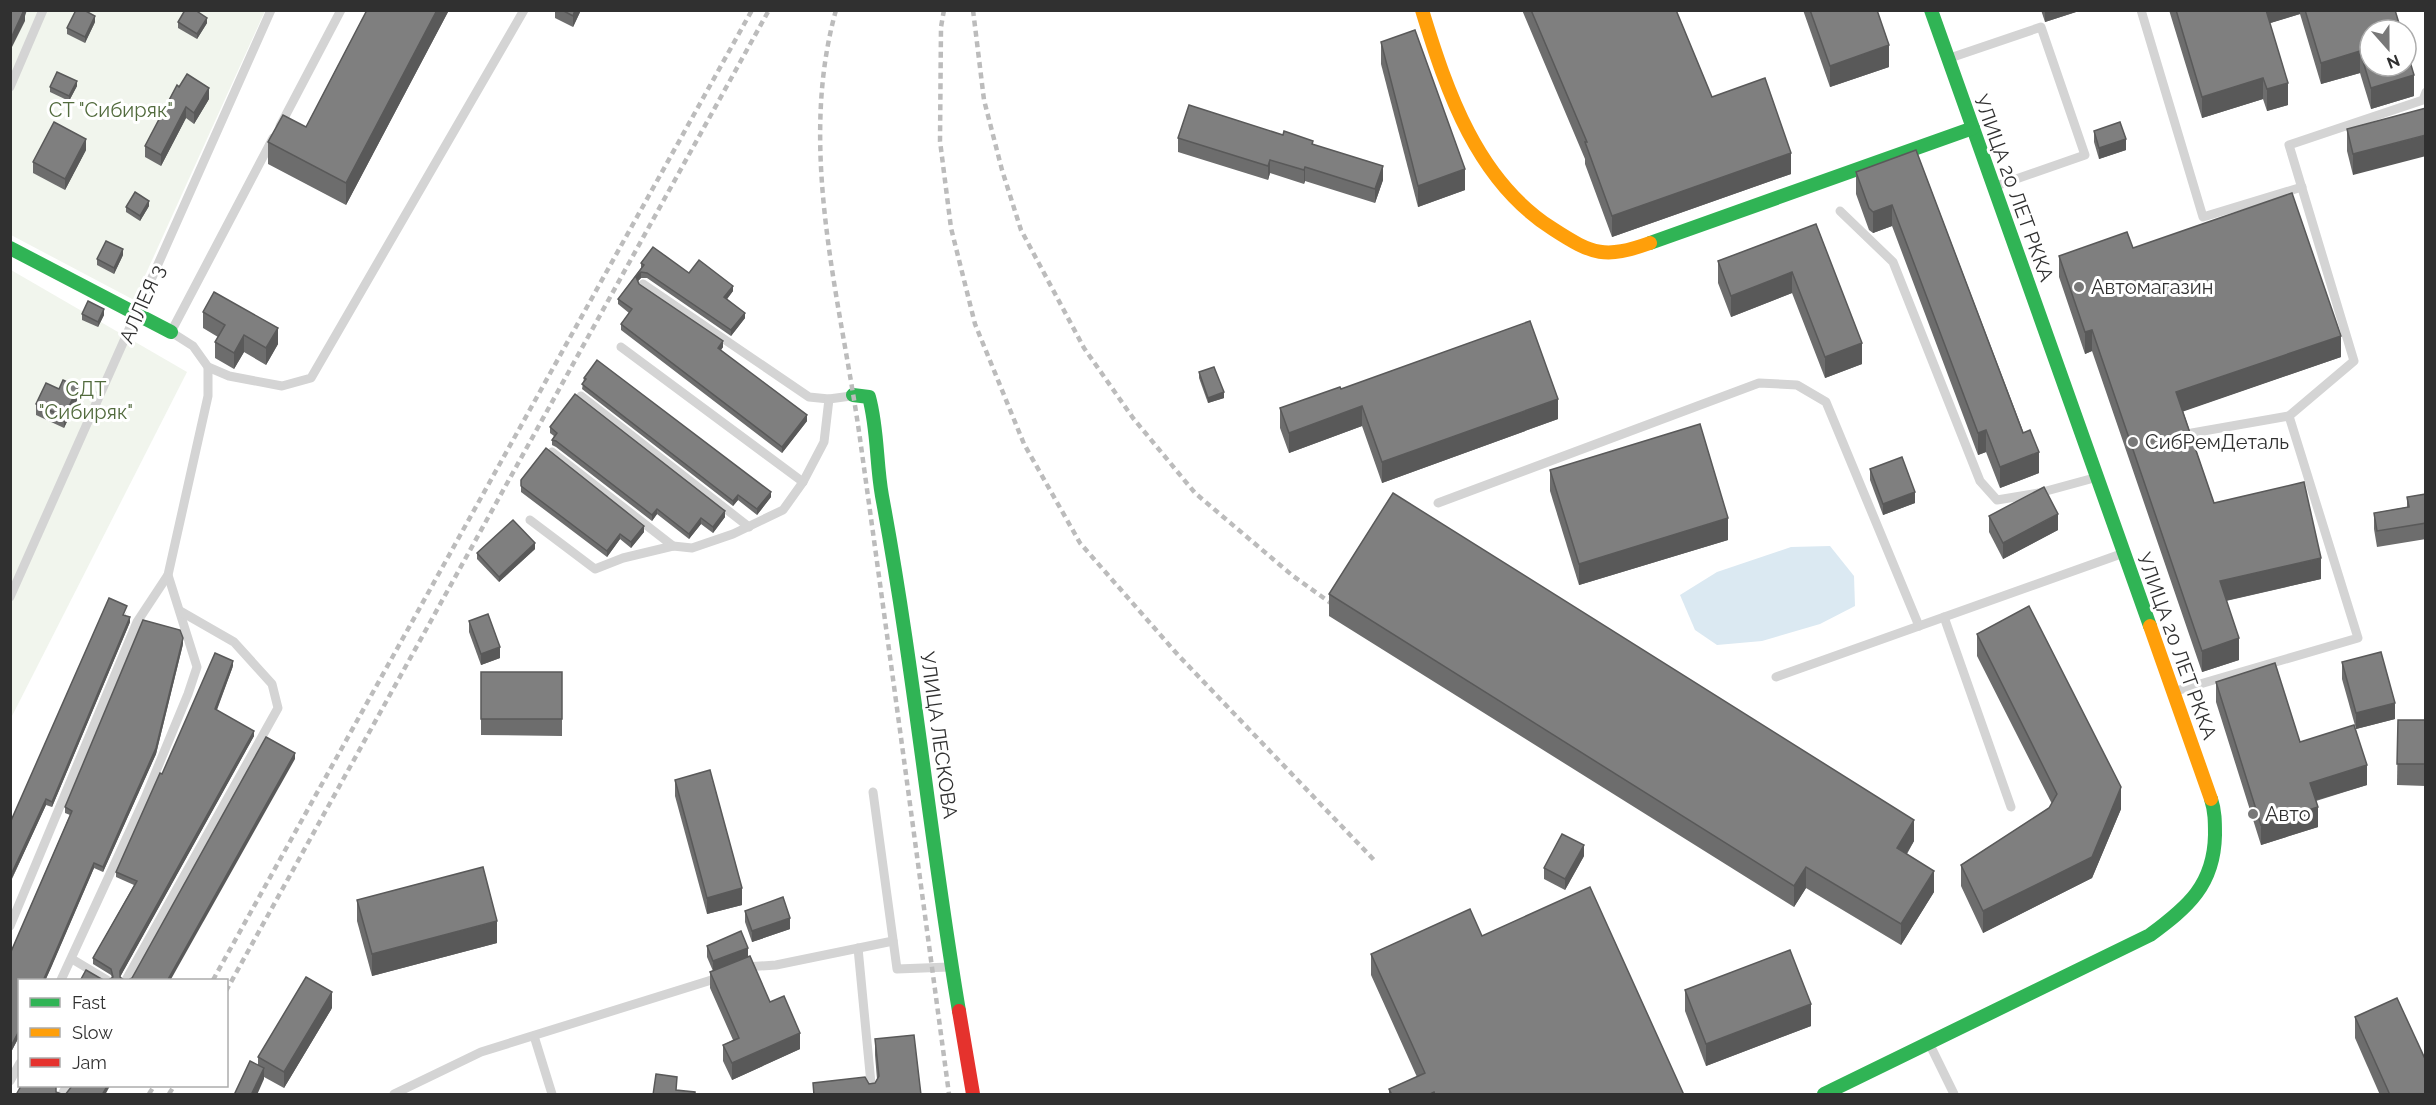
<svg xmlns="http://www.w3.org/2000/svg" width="2436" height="1105" font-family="Raleway,sans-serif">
  <rect width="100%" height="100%" fill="#fff"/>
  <g fill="#f1f5ed">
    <path d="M10,11H265L134,300L11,235Z"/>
    <path d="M11,270L187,372L11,718Z"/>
  </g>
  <path fill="#dbe9f2" d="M1830,546L1854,576L1855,606L1820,624L1762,641L1717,645L1695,630L1680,595L1717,572L1791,547Z"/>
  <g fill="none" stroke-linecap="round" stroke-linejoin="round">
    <g stroke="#d4d4d4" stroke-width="9">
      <path d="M2141,10L2203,217L2302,187"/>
      <path d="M1950,58L2041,27L2085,155L1996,186"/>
      <path d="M10,87L43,10"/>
      <path d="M280,126L341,10"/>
      <path d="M1840,211L1893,262L1980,481L1997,500L2039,493L2094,478"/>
      <path d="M643,284L809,397L829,399L851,396"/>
      <path d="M621,347L803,482"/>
      <path d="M208,367L229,376L282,386L311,378L524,10"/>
      <path d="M581,396L749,527"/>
      <path d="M2289,416L2354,361L2289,145L2423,100L2426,92"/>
      <path d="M552,452L673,546"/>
      <path d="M1438,503L1759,383L1797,385L1826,402L1919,626"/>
      <path d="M530,520L595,569L623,558L673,546L692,548L733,534L783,510L803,482L824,442L829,399"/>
      <path d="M10,597L271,10"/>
      <path d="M1944,617L2011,807"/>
      <path d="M1776,677L2121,554"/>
      <path d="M2176,691L2358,638L2289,416L2192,433"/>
      <path d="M873,792L897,969L949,967"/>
      <path d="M10,926L137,622L168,575"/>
      <path d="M858,948L872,1094"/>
      <path d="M72,959L107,980"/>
      <path d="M745,967L776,965L893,941"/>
      <path d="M61,980L145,798L188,694L197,667L168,575L208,396V367L193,346L171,332L273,138"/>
      <path d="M126,980L278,708L272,684L234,642L180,611"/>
      <path d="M534,1036L552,1094"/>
      <path d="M1930,1045L1954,1094"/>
      <path d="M10,1081L20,1063"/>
      <path d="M62,1094L67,1086"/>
      <path d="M394,1094L481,1052L721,977"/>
    </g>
    <g stroke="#30b455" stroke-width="14">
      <path d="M1931,10L2150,626"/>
      <path d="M1650,243L1973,128"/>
      <path d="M10,248L171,332"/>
      <path d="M853,395L869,397C878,430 876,463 882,496C914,667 930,840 959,1011"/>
      <path d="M1824,1094L2150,935C2188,907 2214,885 2215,835C2215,822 2215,811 2211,799"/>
    </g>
    <g stroke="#ff9f0a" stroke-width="14">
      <path d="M1422,10C1447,92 1477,181 1553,229C1593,255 1605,259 1650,243"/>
      <path d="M2150,626L2211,799"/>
    </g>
    <path stroke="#e5322d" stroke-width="14" d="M959,1011L973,1094"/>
    <g stroke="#bcbcbc" stroke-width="4.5" stroke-dasharray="6 4.5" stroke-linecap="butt">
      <path d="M836,10C796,153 842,304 861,446C891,662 920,878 949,1094"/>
      <path d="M944,10L941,27L940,141L951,228L975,324L1024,444L1080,543L1178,655L1375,861"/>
      <path d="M973,10L984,100L1002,170L1021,230L1084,348L1133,418L1195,493L1293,576L1335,606"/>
      <path d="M213,980L752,10"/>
      <path d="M226,991L769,10"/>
      <path d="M149,1094L154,1086"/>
      <path d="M169,1094L174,1086"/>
    </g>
  </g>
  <g fill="#6d6d6d">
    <path d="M367,10H449L346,205L268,164V142L306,127Z"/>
    <path d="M555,10H581L573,27L555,18Z"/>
    <path d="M1522,10H1676L1712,97L1791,174L1612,237L1585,164V159Z"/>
    <path d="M1803,10H1877L1889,67L1830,87Z"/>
    <path d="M2041,10H2076V12L2045,22Z"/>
    <path d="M2169,10H2395L2414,96L2371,109L2360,73L2321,84L2300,14L2270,23L2288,105L2267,111L2263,99L2202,118Z"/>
    <path d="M95,22L85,43L67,34V28Z"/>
    <path d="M178,22L207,23L197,39L178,28Z"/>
    <path d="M1381,42L1465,190L1418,207L1381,64Z"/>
    <path d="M177,85L209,99L194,124L186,118L161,166L145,157V146Z"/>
    <path d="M77,86L69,101L50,92V87Z"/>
    <path d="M2426,108L2353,175L2347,151V129Z"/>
    <path d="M2094,131L2126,150L2099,159L2094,142Z"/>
    <path d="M1178,138L1313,145L1383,180L1375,203L1305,181L1304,184L1270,173L1268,180L1178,152Z"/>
    <path d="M86,150L65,190L33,173V162Z"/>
    <path d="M1916,150L2039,473L2000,488L1986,452L1978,455L1892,226L1873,233L1869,230L1856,194V172Z"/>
    <path d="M149,206L140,221L126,212V207Z"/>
    <path d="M1816,224L1862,364L1825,378L1792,293L1731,317L1718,283V261Z"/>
    <path d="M2133,248L2341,357L2183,411L2214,503L2321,579L2226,601L2239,660L2202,672L2092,351L2085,354L2059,277V256Z"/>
    <path d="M123,255L114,274L97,265V259Z"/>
    <path d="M641,263L689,273L733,291L727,299L745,318L731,336L647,278H641L638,281L639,284L723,347L721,350L807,421L782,453L621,330V324L629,313L618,304V299L641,268Z"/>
    <path d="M203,312L278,344L266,365L244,352L234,369L215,358V342L218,337L203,328Z"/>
    <path d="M82,314L104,315L98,327L82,320Z"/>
    <path d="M1199,372L1224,398L1208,403L1199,378Z"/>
    <path d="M584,378L771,497L757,515L738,500L733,506L582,389Z"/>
    <path d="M59,389L78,398L64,428L36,415V404Z"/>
    <path d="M1341,389L1558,419L1382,483L1362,426L1289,453L1280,428V408Z"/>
    <path d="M550,427L725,517L713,533L701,524L689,539L657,514L652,521L556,447L552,445V440L554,436L550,433Z"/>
    <path d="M1870,469L1915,503L1883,515L1870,480Z"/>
    <path d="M1550,470L1728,540L1579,585L1550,491Z"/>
    <path d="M521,480L644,532L631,548L620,539L607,557L521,492Z"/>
    <path d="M2426,494V539L2377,547L2374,529V513L2407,507V497Z"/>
    <path d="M1989,516L2058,530L2003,559L1989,532Z"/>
    <path d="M535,549L499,582L477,559V553Z"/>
    <path d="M1329,594L1914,841L1907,854L1934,892L1901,945L1806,888L1794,907L1329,616Z"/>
    <path d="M127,611L125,615L130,622L52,807L46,805L10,883Z"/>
    <path d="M469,621L500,658L481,665L469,632Z"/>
    <path d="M1977,634L2121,809L2092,878L1983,933L1961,886V865L2049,808L2052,804L1977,656Z"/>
    <path d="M183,644L156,754L103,872L94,868L45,981H20V1035L10,1054V954L70,815L65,813V807Z"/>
    <path d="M2342,662L2395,719L2356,729L2342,679Z"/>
    <path d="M233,666L217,710L254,736L120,977L112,978L111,975L93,964V958L134,885L116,877V872L162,774Z"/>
    <path d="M481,672H562V736L481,735Z"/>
    <path d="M2216,682L2300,742L2367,785L2316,801L2318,827L2261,845L2216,702Z"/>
    <path d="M2398,720H2426V786L2397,785Z"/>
    <path d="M675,780L742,905L707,914L675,796Z"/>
    <path d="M1584,856L1565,890L1544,879V868Z"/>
    <path d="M357,900L497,943L372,976L357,921Z"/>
    <path d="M745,911L790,929L752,942L745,922Z"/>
    <path d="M1482,936L1684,1095H1389V1089L1417,1077L1371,975V954Z"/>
    <path d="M707,946L748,957L770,1002L800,1049L732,1080L723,1061V1045L733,1040L710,988V972L713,971L707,957Z"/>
    <path d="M1685,990L1811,1026L1706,1066L1685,1011Z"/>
    <path d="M332,1008L284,1088L264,1077V1079L258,1065V1057Z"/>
    <path d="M2355,1017L2426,1095H2380L2355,1038Z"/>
    <path d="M875,1039L921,1095H813V1083H875L877,1079L875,1055Z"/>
  </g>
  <g fill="#595959">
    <path d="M23,10H27L25,16V21L12,47V36Z"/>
    <path d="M437,10H449L346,205V183Z"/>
    <path d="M575,10H581L573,27V16Z"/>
    <path d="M2076,10V12L2045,22V11Z"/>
    <path d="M2264,10H2300V14L2264,25Z"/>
    <path d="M95,16V22L85,43V37Z"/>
    <path d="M207,18V23L197,39V34Z"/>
    <path d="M1889,45V67L1830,87V66Z"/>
    <path d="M2360,51V73L2321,84V63Z"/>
    <path d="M2414,75V96L2371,109V88Z"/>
    <path d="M2263,78V99L2202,118V97Z"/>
    <path d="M77,81V86L69,101V96Z"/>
    <path d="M2288,83V105L2267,111V89Z"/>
    <path d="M209,88V99L194,124V113Z"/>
    <path d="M186,107V118L161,166V155Z"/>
    <path d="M2426,135V156L2353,175V154Z"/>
    <path d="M86,139V150L65,190V179Z"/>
    <path d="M2126,139V150L2099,159V148Z"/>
    <path d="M1791,153V174L1612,237V216Z"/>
    <path d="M1270,160V173L1268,180V166Z"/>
    <path d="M1383,166V180L1375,203V189Z"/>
    <path d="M1305,167V181L1304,184V170Z"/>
    <path d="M1465,169V190L1418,207V186Z"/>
    <path d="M149,201V206L140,221V216Z"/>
    <path d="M1892,205V226L1873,233V212Z"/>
    <path d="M123,249V255L114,274V268Z"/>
    <path d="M641,272V278L636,283V277Z"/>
    <path d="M1792,272V293L1731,317V296Z"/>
    <path d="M733,286V291L724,303V297Z"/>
    <path d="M104,309V315L98,327V322Z"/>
    <path d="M745,313V318L731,336V330Z"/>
    <path d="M278,328V344L266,365V348Z"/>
    <path d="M2092,330V351L2085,354V332Z"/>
    <path d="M244,335V352L234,369V353Z"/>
    <path d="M2341,336V357L2176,414V392Z"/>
    <path d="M723,341V347L718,354V348Z"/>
    <path d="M1862,343V364L1825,378V357Z"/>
    <path d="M78,387V398L64,428V417Z"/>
    <path d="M1224,392V398L1208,403V398Z"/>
    <path d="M1558,399V419L1382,483V462Z"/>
    <path d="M1362,406V426L1289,453V433Z"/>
    <path d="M807,415V421L782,453V447Z"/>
    <path d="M1986,430V452L1978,455V433Z"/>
    <path d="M2039,452V473L2000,488V467Z"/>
    <path d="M771,492V497L757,515V509Z"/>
    <path d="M1915,492V503L1883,515V504Z"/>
    <path d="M738,495V500L733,506V501Z"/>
    <path d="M657,509V514L652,521V515Z"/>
    <path d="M725,511V517L713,533V527Z"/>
    <path d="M2058,514V530L2003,559V543Z"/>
    <path d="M701,518V524L689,539V534Z"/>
    <path d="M1728,518V540L1579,585V564Z"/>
    <path d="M644,526V532L631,548V542Z"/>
    <path d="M620,534V539L607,557V551Z"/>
    <path d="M535,543V549L499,582V577Z"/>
    <path d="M2321,558V579L2220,602V581Z"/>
    <path d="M130,617V622L52,807V802Z"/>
    <path d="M183,638V644L156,754L103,872V867Z"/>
    <path d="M2239,638V660L2202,672V651Z"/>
    <path d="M500,647V658L481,665V654Z"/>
    <path d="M233,661V666L215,714V709Z"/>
    <path d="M2395,703V719L2356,729V713Z"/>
    <path d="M254,731V736L120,977V971Z"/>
    <path d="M295,753V759L170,981H167Z"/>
    <path d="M2367,765V785L2310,802V783Z"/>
    <path d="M2121,787V809L2092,878L1983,933V911Z"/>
    <path d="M46,799V805L10,883V877Z"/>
    <path d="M2318,807V827L2261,845V825Z"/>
    <path d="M1914,820V841L1897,869V848Z"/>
    <path d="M1584,845V856L1565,890V879Z"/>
    <path d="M94,863V868L51,968L45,981H43Z"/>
    <path d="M1806,867V888L1794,907V886Z"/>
    <path d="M1934,871V892L1901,945V924Z"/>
    <path d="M742,888V905L707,914V898Z"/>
    <path d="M790,918V929L752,942V931Z"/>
    <path d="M497,921V943L372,976V954Z"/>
    <path d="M748,948V959L713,972V961Z"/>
    <path d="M332,992V1008L284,1088V1072Z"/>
    <path d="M1811,1004V1026L1706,1066V1044Z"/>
    <path d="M20,1029V1035L10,1054V1048Z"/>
    <path d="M800,1033V1049L732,1080V1063Z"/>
    <path d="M264,1068V1079L257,1095H251Z"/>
    <path d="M107,1086H110L105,1095H102Z"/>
  </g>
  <g fill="#7f7f7f" stroke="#595959" stroke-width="1.5">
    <path d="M10,10H24L12,36H10Z"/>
    <path d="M76,10H84L95,16L85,37L67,28Z"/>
    <path d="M185,10H195L207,18L197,34L178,22Z"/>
    <path d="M367,10H437L346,183L268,142L283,115L306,127Z"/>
    <path d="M562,10H575L573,16Z"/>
    <path d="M1531,10H1676L1712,97L1765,78L1791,153L1612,216L1585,142H1587Z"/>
    <path d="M1810,10H1877L1889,45L1830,66Z"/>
    <path d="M2176,10H2266L2288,83L2267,89L2263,78L2202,97Z"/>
    <path d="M2305,10H2395L2401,30H2370V66H2406V48L2414,75L2371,88L2360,51L2321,63Z"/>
    <path d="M1415,30L1465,169L1418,186L1381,42Z"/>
    <path d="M57,72L77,81L69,96L50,87Z"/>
    <path d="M187,74L209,88L194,113L186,107L161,155L145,146L177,85L179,87Z"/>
    <path d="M1189,105L1283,135L1284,131L1313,141L1312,144L1383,166L1375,189L1305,167L1304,170L1270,160L1268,166L1178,138Z"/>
    <path d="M2426,108V135L2353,154L2347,129Z"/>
    <path d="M54,122L86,139L65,179L33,162Z"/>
    <path d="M2120,122L2126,139L2099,148L2094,131Z"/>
    <path d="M1916,150L2023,433L2030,430L2039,452L2000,467L1986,430L1978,433L1892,205L1873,212L1869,208L1856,172Z"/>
    <path d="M135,192L149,201L140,216L126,207Z"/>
    <path d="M2292,193L2341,336L2176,392L2214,503L2304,482L2321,558L2220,581L2239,638L2202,651L2092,330L2085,332L2059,256L2127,232L2133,248Z"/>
    <path d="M1816,224L1862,343L1825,357L1792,272L1731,296L1718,261Z"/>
    <path d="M106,241L123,249L114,268L97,259Z"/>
    <path d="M653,247L689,273L699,260L733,286L724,297L745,313L731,330L647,273L641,272L636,277L639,284L723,341L718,348L807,415L782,447L621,324L632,309L618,299L644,265L641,263Z"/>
    <path d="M214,292L278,328L266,348L244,335L234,353L215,342L225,325L203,312Z"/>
    <path d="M88,301L104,309L98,322L82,314Z"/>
    <path d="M1530,321L1558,399L1382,462L1362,406L1289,433L1280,408L1340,387L1341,389Z"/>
    <path d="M597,360L771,492L757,509L738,495L733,501L582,384L586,379L584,378Z"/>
    <path d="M1214,367L1224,392L1208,398L1199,372Z"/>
    <path d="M63,380L78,387L64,417L36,404L46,383L59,389Z"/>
    <path d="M575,394L725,511L713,527L701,518L689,534L657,509L652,515L556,441L552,440L557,433L550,427Z"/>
    <path d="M1700,424L1728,518L1579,564L1550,470Z"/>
    <path d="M546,448L644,526L631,542L620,534L607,551L521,486V480Z"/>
    <path d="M1902,457L1915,492L1883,504L1870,469Z"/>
    <path d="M2044,487L2058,514L2003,543L1989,516Z"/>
    <path d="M1393,493L1914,820L1897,848L1934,871L1901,924L1806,867L1794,886L1329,594Z"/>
    <path d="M2426,494V523L2377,531L2374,513L2409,507L2407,497Z"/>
    <path d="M513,520L535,543L499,577L477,553Z"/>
    <path d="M109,598L127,606L123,615L130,617L52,802L46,799L10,877V823Z"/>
    <path d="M2029,606L2121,787L2092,857L1983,911L1961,865L2049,808L2057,794L1977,634Z"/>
    <path d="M488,614L500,647L481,654L469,621Z"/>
    <path d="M143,620L180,630L183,638L156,748L103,867L94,863L43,981H20V1029L10,1048V954L72,811L65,807Z"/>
    <path d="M2381,652L2395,703L2356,713L2342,662Z"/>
    <path d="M215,653L233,661L215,709L254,731L120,971V977L125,981H107L113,977L111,969L93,958L137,881L116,872L160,773L162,774Z"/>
    <path d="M2275,663L2300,742L2354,725L2367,765L2310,783L2318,807L2261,825L2216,682Z"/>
    <rect x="481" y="672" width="81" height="47"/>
    <path d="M2398,720H2426V764H2397Z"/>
    <path d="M266,737L295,753L167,981H127L132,978Z"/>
    <path d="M710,770L742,888L707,898L675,780Z"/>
    <path d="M1562,834L1584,845L1565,879L1544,868Z"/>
    <path d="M483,867L497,921L372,954L357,900Z"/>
    <path d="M1590,887L1684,1095H1435L1434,1092L1428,1095H1392L1389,1089L1425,1073L1371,954L1470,909L1482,936Z"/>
    <path d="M783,897L790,918L752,931L745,911Z"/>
    <path d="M741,931L748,948L713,961L707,946Z"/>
    <path d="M1790,950L1811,1004L1706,1044L1685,990Z"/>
    <path d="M750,956L770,1002L784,996L800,1033L732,1063L723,1045L739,1038L710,972Z"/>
    <path d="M86,970L105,981H80Z"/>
    <path d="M306,977L332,992L284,1072L258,1057Z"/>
    <path d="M2397,998L2426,1061V1095H2390L2355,1017Z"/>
    <path d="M914,1035L921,1095H814L813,1083L865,1077L869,1084L875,1083L879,1076L875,1039Z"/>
    <path d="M250,1061L264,1068L251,1095H234Z"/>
    <path d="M656,1074L677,1077L676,1090L695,1092V1095H653Z"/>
    <path d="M21,1086H56V1092L64,1095H16Z"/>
    <path d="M72,1086H107L102,1095H65Z"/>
  </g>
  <g fill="#787878" stroke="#fff" stroke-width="2">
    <circle cx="2079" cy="287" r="6"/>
    <circle cx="2133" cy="442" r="6"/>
    <circle cx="2253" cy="814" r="6"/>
  </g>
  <g text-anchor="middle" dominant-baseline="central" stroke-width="6" stroke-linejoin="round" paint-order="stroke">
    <g font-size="20" fill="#526b3d" stroke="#fff">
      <text x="111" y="110">СТ "Сибиряк"</text>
      <text x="86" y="389">СДТ<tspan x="86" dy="23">"Сибиряк"</tspan></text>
    </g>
    <g font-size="20" fill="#303030" stroke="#fff">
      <text transform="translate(2014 188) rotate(70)">УЛИЦА 20 ЛЕТ РККА</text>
      <text transform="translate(142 304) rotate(-66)">АЛЛЕЯ 3</text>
      <text transform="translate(2177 646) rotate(70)">УЛИЦА 20 ЛЕТ РККА</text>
      <text transform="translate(939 735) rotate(82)">УЛИЦА ЛЕСКОВА</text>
    </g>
    <g font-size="20" fill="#303030" stroke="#fff" text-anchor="start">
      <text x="2091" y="287">Автомагазин</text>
      <text x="2145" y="442">СибРемДеталь</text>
      <text x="2265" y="814">Авто</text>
    </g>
  </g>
  <rect width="2436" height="1105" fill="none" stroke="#303030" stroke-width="24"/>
  <rect x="18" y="979" width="210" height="108" fill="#ffffff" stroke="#acacac" stroke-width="1.5"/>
  <rect x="30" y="998" width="30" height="9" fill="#30b455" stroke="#acacac" stroke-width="1.5"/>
  <text x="72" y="1009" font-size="18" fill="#303030">Fast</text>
  <rect x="30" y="1028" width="30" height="9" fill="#ff9f0a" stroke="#acacac" stroke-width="1.5"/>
  <text x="72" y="1039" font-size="18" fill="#303030">Slow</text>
  <rect x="30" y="1058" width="30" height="9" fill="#e5322d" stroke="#acacac" stroke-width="1.5"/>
  <text x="72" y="1069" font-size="18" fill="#303030">Jam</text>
  <g transform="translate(2388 48) rotate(159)"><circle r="28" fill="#ffffff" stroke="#acacac" stroke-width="1.5"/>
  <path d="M0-4.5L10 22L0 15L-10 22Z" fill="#787878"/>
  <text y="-9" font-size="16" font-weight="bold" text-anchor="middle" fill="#303030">N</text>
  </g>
</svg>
